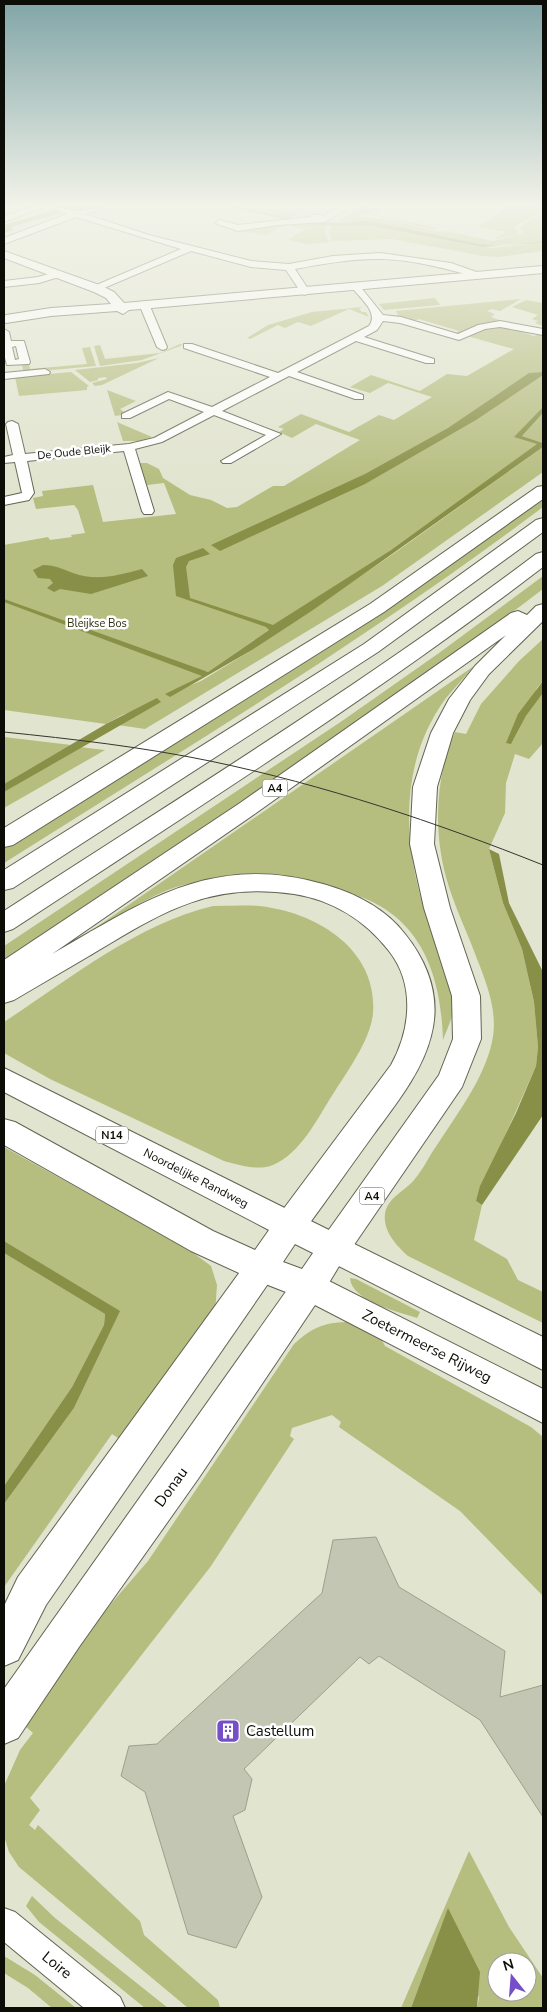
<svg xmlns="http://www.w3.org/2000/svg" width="547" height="2012" font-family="'Nunito Sans',sans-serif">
  <rect width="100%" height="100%" fill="#e1e4cf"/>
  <g fill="#b5bd7f" fill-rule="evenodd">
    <path d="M247,207L289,210L286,212L297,214L291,218Z"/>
    <path d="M362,207L382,208L371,214L437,228L434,230L369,214L342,219Z"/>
    <path d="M508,207H541L543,208V214L529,218L514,227L518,231L517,235L494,239L506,232L478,227Z"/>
    <path d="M543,216V241L490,246L365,220L333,223C358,208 411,226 439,232L447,231L493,241L523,234L524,232L520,227L532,219Z"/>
    <path d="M293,222L328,225L325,231L329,242L307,244L288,240L305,229L286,225L265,235L240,231L229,233L240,229Z"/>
    <path d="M331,225L385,227L491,248L543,243V251L499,257L483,256L392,239L332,241L329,234Z"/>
    <path d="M435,298L440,305L384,310L379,304Z"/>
    <path d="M521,299L500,311L492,309L487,311L495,314L491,317L502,321L460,334L455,333L459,331L419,319L414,321L387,316L398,315L396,311Z"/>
    <path d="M526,300L543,303V326L535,323L538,321L532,319L538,315L512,307Z"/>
    <path d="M362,307L359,309L362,312H366L369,317L349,309L311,326L298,322L285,328L278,325L250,339L247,338L268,325L312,312Z"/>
    <path d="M502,325L534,336L543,333V407L516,437L538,444L391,550L302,607L208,672L205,671L203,676L166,695L201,681L252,650L396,552L543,447V472L382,586L145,729L118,725L160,702L122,715L106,724L4,710V543V545L48,537L50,540L72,537L71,535L85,533L78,510L74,505L36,509L33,498L43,496L42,491L93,485L103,522L176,514L164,483L147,485L139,463H147L159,469L163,478L190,495L211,500L227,508L237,507L273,486H284L360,440L316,424L292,438L279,432L284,429L278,427L301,414L349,432L379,415L394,420L432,397L388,383L370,393L350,387L371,375L420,391L447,374L467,376L514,349L467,336L480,329Z"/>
    <path d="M180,344L183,345L142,360L100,366L94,346L100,345L105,359L160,353Z"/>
    <path d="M90,347L96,366L31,372L23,370L22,365L29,364L30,369L87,364L82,348Z"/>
    <path d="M159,358L102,385L95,386L92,383L107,379L106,377L98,378V380L90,382L75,370L137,363Z"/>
    <path d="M71,372L89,386L87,387V390L19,396L15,377Z"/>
    <path d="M107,390L136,401L120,409L127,414L115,416Z"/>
    <path d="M543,413V443L522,436Z"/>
    <path d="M117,422L152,437L141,441H123Z"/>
    <path d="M543,498V507C371,637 186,748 4,863V848C186,735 370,625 543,498Z"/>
    <path d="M543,576V589L469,645L330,743L4,962V946L342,721L439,653Z"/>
    <path d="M543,639V681L537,688L511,744L526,716L543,693V743L529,759L515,754L506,783L505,813L489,849L503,903L522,949L534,1002L538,1047L536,1066L476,1201L482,1205L474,1240L507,1259L518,1280L543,1292V1323L408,1256C396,1245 383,1231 385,1214C387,1198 405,1191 414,1180C423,1170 429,1156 437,1145C457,1114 484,1079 492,1042C499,1010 485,980 474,951C466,930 456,909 449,887C433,838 434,779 455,732L466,734L481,704L519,661Z"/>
    <path d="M474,666C465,677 455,687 446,698C396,766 403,851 430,927C438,950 454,986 453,1011C452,1020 446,1031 443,1040C441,974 421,915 352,894C331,888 305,889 284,887C260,884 236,879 212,879C203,879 192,883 183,885C143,896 112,924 75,942Z"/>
    <path d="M4,737L71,745L4,784Z"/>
    <path d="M79,747L105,750L4,808V792Z"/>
    <path d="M213,906C228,906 244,905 259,906C316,912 378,949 373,1013C371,1039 347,1072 333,1094C317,1119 301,1153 273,1165C258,1171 239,1165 224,1161L50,1079L4,1053V1022C70,979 135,925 213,906Z"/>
    <path d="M4,1147L188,1249L211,1266L217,1285L215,1313L121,1440L112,1434L4,1587V1504L74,1408L119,1312L4,1241Z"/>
    <path d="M4,1253L105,1314L104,1325L72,1387L4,1486Z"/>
    <path d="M350,1278L356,1279L420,1312L417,1318C399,1312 351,1301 350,1278Z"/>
    <path d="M346,1322C364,1326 377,1327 385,1346L531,1427L543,1437V1596L460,1511L339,1427L341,1422L332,1415L292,1428L290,1436L294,1439L211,1566L30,1798L40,1810L29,1825L35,1830L38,1825L140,1921L144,1935L218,2000L220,2008H188L19,1867L9,1852L4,1836V1786L20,1750L33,1733L16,1718L26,1702L148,1561L294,1344C312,1328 322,1323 346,1322Z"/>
    <path d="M469,1851L509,1927L543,1978V2008H477L479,1998L448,1909L411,2008H401ZM497,1962H527V1992H497Z"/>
    <path d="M32,1896L55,1918L168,2008H145L39,1922L26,1906Z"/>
    <path d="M4,1956L35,1975L76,2008H52L28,1988L4,1973Z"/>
  </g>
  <g fill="#888f46">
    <path d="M64,207H98L79,212L69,211L11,227L13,230L4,233V225Z"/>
    <path d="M230,207C246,207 260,212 276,215C306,222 335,226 365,220L480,244L499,246L543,241V243L483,247L372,226L311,225Z"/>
    <path d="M543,372V375L476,420L365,484L220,551L211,545L365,474L448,428L529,373Z"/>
    <path d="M543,407V413L522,436L543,443V447L313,610L252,650L170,697L165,694L202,676L4,602V599L208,672L269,630L266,627L176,596L173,565L176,558L203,548L210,554L189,561L186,567L190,598L273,625L391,550L537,444L514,437Z"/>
    <path d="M43,565C55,565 62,569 73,573C97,582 119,575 142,569L148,576L91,594L60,589L54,592L47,588L53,583L50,579L38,578L33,570Z"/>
    <path d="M543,681V693L526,716L511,744L506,743L518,714Z"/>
    <path d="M157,698L161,702L4,792V784L106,724Z"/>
    <path d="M489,849L499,854L509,903L543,972V1115L482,1205L476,1201L480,1186L516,1113L536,1066L538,1047L534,1002L522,949L503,903Z"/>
    <path d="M4,1241L120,1311L74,1408L4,1504V1486L72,1387L104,1325L105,1314L4,1253Z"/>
    <path d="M448,1908L480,1972L477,2008H411Z"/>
  </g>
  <path fill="#c3c6b2" stroke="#9da08c" d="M376,1537L399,1587L505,1651L500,1697L543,1685V1817L480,1720L379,1656L369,1664L360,1657L244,1769L252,1779L245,1810L233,1816L262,1897L236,1948L188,1934L145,1792L121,1776L129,1746L157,1744L322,1593L333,1540Z"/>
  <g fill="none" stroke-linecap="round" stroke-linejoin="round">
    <g stroke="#626452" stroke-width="2">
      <g id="minor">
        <path d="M31,207H44L4,222V216Z"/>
        <path d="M50,207C59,207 66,210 75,211C82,212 99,207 108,207L85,214L149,235L251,261L289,264L333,256L380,253L451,263L485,275L480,278C447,269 413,259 378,259C350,259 322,264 295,269L310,292L305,295L302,294L286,270L251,267L191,251L97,291L92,288L94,286L181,249L76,217L4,244V238L67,214Z"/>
        <path d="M339,207H350L325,222L278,225L238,231L215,223L219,220L238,225L310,217V214L324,216Z"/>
        <path d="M59,271L62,272V276L39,283L4,287V281L38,277Z"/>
        <path d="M353,285H359L383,315L401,317L458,334L478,325L500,321L543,329V335L500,327L485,329L459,340L400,323L383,321L377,330L364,337L434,359V363H426L356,341L297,372L363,395V399H355L289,376L222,411L281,434L231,463H223L221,461L266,435L214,415L162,442L135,449L154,511L152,514H144L142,511L124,451L27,461L34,493L29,500L4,505V497L22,493L15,462L4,463V457L13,455L6,424L8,422L12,421L18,424L25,454L129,444L154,438L204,412L169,399L130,418H122V414L168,392L212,407L270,377L184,348V344H192L278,373L369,326C379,313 361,299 353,289Z"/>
        <path d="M144,301L149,304L167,347L166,349L162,350L157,347L139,304Z"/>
        <path d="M4,329L9,332L11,341H24L30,362L29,364L7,365L4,354ZM16,346L19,359L15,360L12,347Z"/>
        <path d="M45,369L50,372L49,374L4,379V373Z"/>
        <path d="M4,1908L15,1912L120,1997L125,2008H84L4,1942Z"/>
      </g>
    </g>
    <g stroke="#626452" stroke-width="2">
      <path id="tertiary" d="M4,251L102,286L114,292L124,303L543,266V273L129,310L123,314L117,311L51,316L6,323L4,322V316L6,315L51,308L111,304L106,298L94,292L4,258Z"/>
    </g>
    <g stroke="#626452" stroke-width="2">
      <g id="secondary">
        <path d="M334,1234L543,1337V1370L323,1258L318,1248L323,1238Z"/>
        <path d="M261,1254L272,1258L277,1268L272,1278L46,1605L18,1660L4,1666V1606L18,1577L250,1258Z"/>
        <path d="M309,1271L543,1389V1423L315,1305L198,1479L79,1647L18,1738L4,1744V1689L297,1276Z"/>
      </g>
    </g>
    <g stroke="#626452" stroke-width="2">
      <path id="primary" d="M4,1068L345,1238L350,1248L321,1296L309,1301L250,1278L191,1251L4,1145V1119L15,1122L213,1231L255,1250L269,1230L4,1092ZM295,1244L313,1253L302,1269L283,1262Z"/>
    </g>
    <g stroke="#626452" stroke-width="2">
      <g id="motorway">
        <path d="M543,486V499L384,612L13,845L4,847V828L370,604L537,487Z"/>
        <path d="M543,518V532L378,652L13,888L4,890V870L364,644L536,520Z"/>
        <path d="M543,552V567C373,697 192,811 13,929L4,932V911C183,795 365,683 536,554Z"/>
        <path d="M543,604V621L489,674L470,700L453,733L437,787L434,844L450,908L480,996L481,1039L462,1087L345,1258L334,1262L323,1258L318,1248L323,1238L439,1075L453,1039L452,996L424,908L410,844L413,787L431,733L449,699L475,666L506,635L256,813L52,954C143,902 212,852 323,884C355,893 385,908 405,934C429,964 441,999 431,1036C422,1072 396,1104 374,1134C350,1167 326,1201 301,1235L290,1239L279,1235L274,1225L279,1215L391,1065C411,1029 415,984 389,951C365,920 332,900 294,894C208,881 159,914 89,956C64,971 39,985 14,1000L4,1003V960L240,803L511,613L518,611L527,615L536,606Z"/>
      </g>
    </g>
    <use href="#minor" fill="#fff" fill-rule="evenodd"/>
    <use href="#tertiary" fill="#fff" fill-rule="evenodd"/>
    <use href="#secondary" fill="#fff" fill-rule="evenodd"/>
    <use href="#primary" fill="#fff" fill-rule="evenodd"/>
    <use href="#motorway" fill="#fff" fill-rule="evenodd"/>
    <path stroke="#35352c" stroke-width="1" d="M4,732C73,739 142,747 210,761C325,785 435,822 543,865"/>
  </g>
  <linearGradient id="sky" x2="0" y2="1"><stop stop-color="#81a5a7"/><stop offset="0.42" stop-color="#f2f3e9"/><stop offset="1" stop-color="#f2f3e9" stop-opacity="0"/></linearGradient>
  <rect width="547" height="489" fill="url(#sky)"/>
  <defs>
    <g id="building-square" transform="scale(1.25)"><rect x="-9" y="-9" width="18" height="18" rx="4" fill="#754fc8" stroke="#fff"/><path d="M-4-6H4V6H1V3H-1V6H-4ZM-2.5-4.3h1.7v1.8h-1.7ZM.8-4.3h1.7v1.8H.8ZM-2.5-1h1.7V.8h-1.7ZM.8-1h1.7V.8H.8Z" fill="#fff"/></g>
  </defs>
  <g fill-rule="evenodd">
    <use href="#building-square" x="228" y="1731"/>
  </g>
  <g text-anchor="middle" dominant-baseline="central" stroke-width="5" stroke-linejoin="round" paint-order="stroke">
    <g font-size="11" fill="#0d0d07" stroke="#fff">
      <text transform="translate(74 452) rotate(-6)">De Oude Bleijk</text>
    </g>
    <g font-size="11" fill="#2b2e0d" stroke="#fff">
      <text x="97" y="623">Bleijkse Bos</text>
    </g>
    <g fill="#fff" stroke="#565651" stroke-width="1">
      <rect x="262.5" y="779.5" width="25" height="17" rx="4"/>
      <rect x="96" y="1126.5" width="32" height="17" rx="4"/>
      <rect x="359.5" y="1187.5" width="25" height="17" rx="4"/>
    </g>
    <g font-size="11" font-weight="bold" fill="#0d0d07">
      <text x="275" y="788">A4</text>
      <text x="112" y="1135">N14</text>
      <text x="372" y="1196">A4</text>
    </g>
    <g font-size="12" fill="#0d0d07" stroke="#fff">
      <text transform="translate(196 1178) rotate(27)">Noordelijke Randweg</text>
    </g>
    <g font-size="15" fill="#0d0d07" stroke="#fff">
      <text transform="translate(427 1346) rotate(27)">Zoetermeerse Rijweg</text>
      <text transform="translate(171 1487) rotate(-54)">Donau</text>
      <text transform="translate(57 1965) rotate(39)">Loire</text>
    </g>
    <g font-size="15" fill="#0d0d07" stroke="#fff" text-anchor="start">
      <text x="246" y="1731">Castellum</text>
    </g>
  </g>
  <rect width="547" height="2012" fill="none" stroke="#0d0d07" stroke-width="10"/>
  <g transform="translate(512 1977) rotate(343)"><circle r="24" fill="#ffffff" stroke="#9e9e9c"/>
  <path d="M0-4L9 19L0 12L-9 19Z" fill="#754fc8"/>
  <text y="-8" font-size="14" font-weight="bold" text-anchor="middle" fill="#0d0d07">N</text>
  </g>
</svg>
